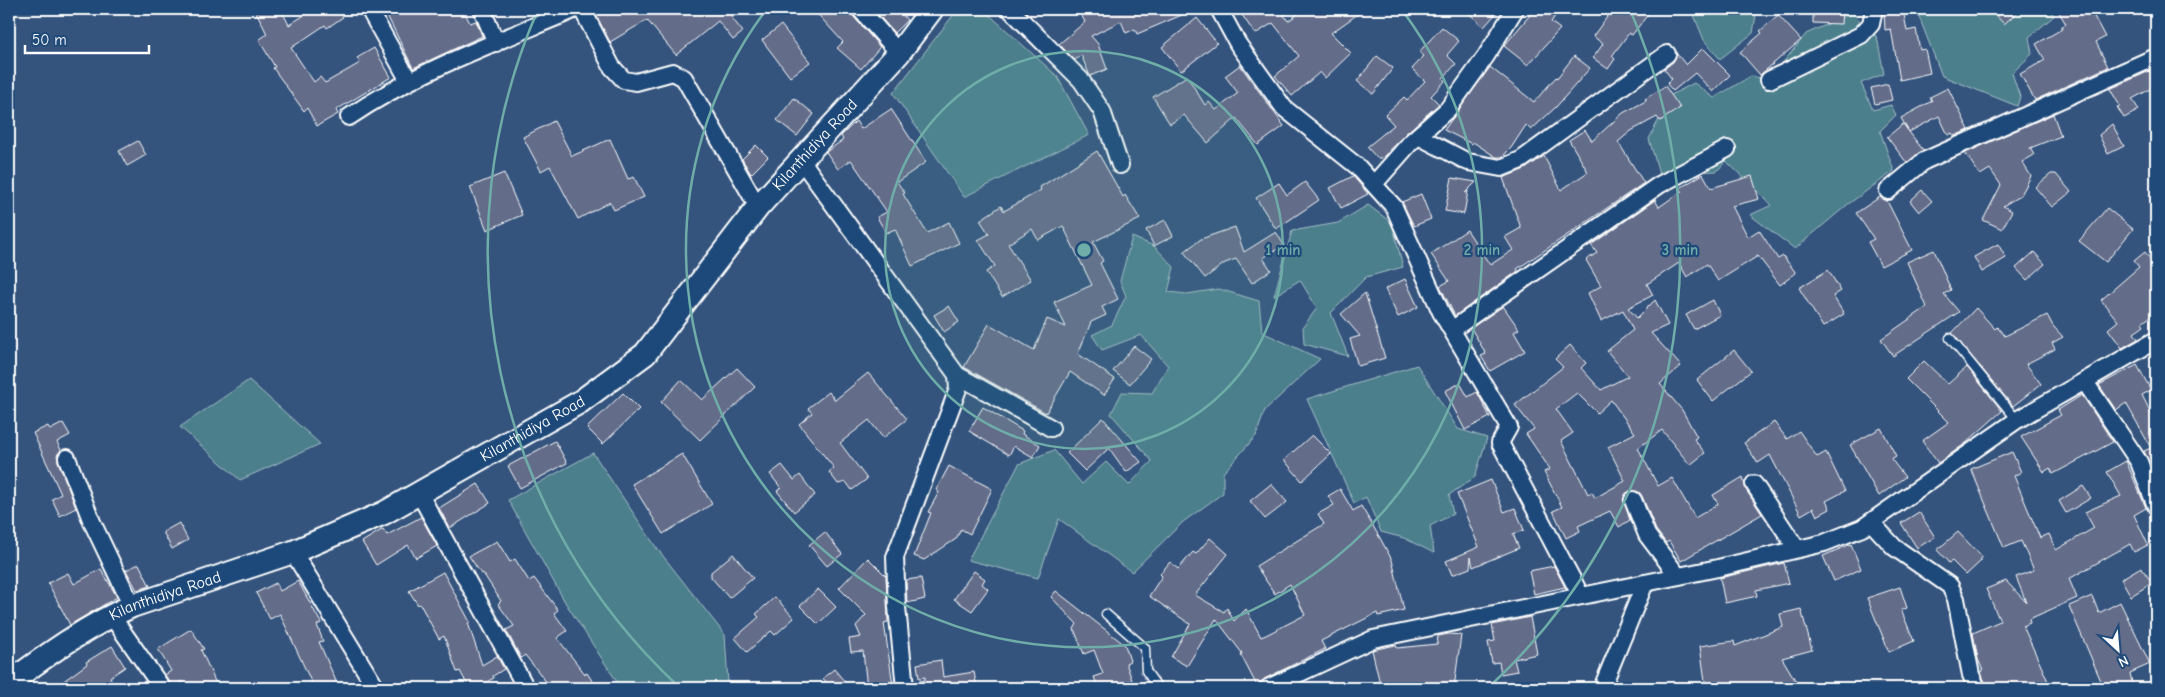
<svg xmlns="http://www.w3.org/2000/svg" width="2165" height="697" font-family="'Comic Neue',sans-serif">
  <rect width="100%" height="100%" fill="#34547e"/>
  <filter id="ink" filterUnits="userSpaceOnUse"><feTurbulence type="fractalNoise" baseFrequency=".02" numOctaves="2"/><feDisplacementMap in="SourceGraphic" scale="10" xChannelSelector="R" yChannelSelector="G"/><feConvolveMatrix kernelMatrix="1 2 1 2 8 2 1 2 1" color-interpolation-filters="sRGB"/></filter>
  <g filter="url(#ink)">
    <g fill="#4b7f8c" stroke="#a5bfc6">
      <path d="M958,9H983L1057,76L1089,135L964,197L893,93Z"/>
      <path d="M1696,9H1757L1753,33L1720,59L1704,40L1693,13Z"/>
      <path d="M1916,9H2050L2054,16L2029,37L2032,54L2012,73L2020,97L2017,106L1942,76Z"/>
      <path d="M1852,13L1877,37L1884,74L1861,83L1873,110L1891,105L1896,115L1880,131L1894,171L1847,205L1795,249L1750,215L1772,205L1726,161L1717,171L1659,173L1649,139L1671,95L1694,83L1714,98L1751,76L1769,80L1806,34Z"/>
      <path d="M1368,205L1392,223L1403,267L1366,277L1331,313L1348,356L1304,344L1303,327L1317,308L1300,280L1274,296L1292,231L1338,223Z"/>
      <path d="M1132,237L1154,246L1174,267L1168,292L1187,294L1219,289L1259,301L1262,332L1320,359L1265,410L1256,436L1223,473V493L1183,522L1132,572L1059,519L1038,578L968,560L1019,464L1054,450L1082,484L1106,462L1129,485L1152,461L1111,414L1122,392L1152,393L1168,366L1141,335L1102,350L1092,335L1112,325L1126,296L1120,281Z"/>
      <path d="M1417,365L1458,429L1487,438L1475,477L1449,495L1453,514L1430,526L1434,553L1404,538L1381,532L1366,497L1354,503L1307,399Z"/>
      <path d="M249,380L320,444L240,480L180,427Z"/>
      <path d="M593,453L656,547L725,635L728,683L720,688H621L565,602L508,500Z"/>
    </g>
    <g fill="#646c89" stroke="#fff" fill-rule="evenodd">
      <path d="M255,9H281L289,25L314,9H337L343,17L327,28L325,25L291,48L314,82L320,77L325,83L360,63L357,58L374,48L391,77L336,110L338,114L317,126L307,108L304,111L273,68L275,67L259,40L267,34Z"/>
      <path d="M384,9H463L470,23L476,21L482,36L413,68Z"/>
      <path d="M593,9H742L732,18L743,32L733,40L718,21L676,55L647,20L610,42Z"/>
      <path d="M813,9H850L853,16L880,47L861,69L837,48L843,42Z"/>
      <path d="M873,9H898L907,20L894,33Z"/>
      <path d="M1078,9H1196L1137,34L1135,29L1126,33L1121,21L1091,36L1098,44L1107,69L1090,76L1081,55L1075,60L1059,44L1085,22Z"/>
      <path d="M1238,9H1294L1284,15L1288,21L1305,9H1365L1331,33L1351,53L1325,78L1320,72L1292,96L1275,76L1299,56L1273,23L1255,34Z"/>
      <path d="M1464,9H1500L1484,27Z"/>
      <path d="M1535,9H1560L1551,22L1560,29L1528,65L1504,46Z"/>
      <path d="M1613,9H1652L1632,35L1629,33L1612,56L1615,59L1608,69L1593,58L1603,44L1593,36Z"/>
      <path d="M1813,9H1842L1841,24L1813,23Z"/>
      <path d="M1884,9H1903L1907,31L1916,29L1920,50L1925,49L1930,73L1900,80L1891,29L1885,30Z"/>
      <path d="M1990,9H2021L2004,24Z"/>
      <path d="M2057,9H2090L2105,37L2096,42L2108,67L2035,100L2020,74L2045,60L2036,44L2062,29L2061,27L2066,24Z"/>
      <path d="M1778,15L1801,40L1760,75L1740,52L1762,33L1760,31Z"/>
      <path d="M1197,18L1217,43L1181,71L1162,47Z"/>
      <path d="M781,25L810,62L790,77L762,40Z"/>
      <path d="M1442,27L1459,41L1447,55L1456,64L1443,78L1445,81L1431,96L1439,104L1404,135L1389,151L1382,158H1377L1367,147L1394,125L1385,115L1404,97L1407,100L1425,81L1412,69L1424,56L1419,52Z"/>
      <path d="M1703,48L1730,75L1713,92L1695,73L1673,91L1667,84L1672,79L1664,69L1673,62L1677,54L1686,65Z"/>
      <path d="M1377,56L1393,68L1373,94L1357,81Z"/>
      <path d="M1574,56L1590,68L1556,107L1531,130L1526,125L1511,148L1502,157H1496L1473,142L1472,144L1444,130L1490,67L1534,102L1556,77L1557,78Z"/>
      <path d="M1240,65L1284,126L1258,145L1236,118L1208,143L1184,115L1170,124L1153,97L1187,76L1205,105L1209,102L1216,110L1238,93L1225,76Z"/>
      <path d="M2152,70L2156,79V86L2132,99L2139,110L2124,118L2117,107L2120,106L2110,89Z"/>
      <path d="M1888,84L1892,100L1875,104L1871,88Z"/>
      <path d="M1665,86L1680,108L1660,121L1657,117L1631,131L1618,142L1644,183L1517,269L1518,271L1455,316L1440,286L1449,281L1431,254L1467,230L1490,265L1513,250L1505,237L1521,228L1503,178L1525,169L1544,156L1561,190L1588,172L1569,140L1585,130L1592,141L1623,113L1646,101L1645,99Z"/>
      <path d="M1948,88L1969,130L1954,136L1952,133L1948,135L1939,116L1909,132L1901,118L1932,101L1930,97Z"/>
      <path d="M794,98L814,114L797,136L777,120Z"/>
      <path d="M891,109L926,162L897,182L905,193L903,194L927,233L949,222L959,243L912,266L895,229L886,233L877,217L887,212L851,160L838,169L826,152L843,140L841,136L856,121L861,129Z"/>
      <path d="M2053,114L2061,136L2030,148L2034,155L2022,162L2031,176L2021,195L2003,206L2012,211L2002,229L1983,220L2001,185L1990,169L1980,175L1965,153Z"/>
      <path d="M554,121L572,156L610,139L628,179L634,177L644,197L614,210L610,202L578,219L550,166L541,171L523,137Z"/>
      <path d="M1903,124L1923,150L1907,163L1887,137Z"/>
      <path d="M2112,124L2124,146L2108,154L2099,135Z"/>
      <path d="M138,141L146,155L127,166L119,151Z"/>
      <path d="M756,145L768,157L751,174L742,159Z"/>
      <path d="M1097,151L1123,197L1125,195L1140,219L1093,242L1103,261L1100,263L1118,299L1102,307L1106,315L1091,322L1078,354L1115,379L1104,395L1070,372L1046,413L964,367L989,324L1034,350L1047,319L1066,327L1054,302L1092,285L1063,226L1038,240L1032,229L1008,244L1031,280L1002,297L986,272L995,266L978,240L989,234L980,220L1001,206L1004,211L1041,190L1040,187Z"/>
      <path d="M504,173L522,215L487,230L470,187Z"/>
      <path d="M1703,174L1711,188L1752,176L1759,199L1732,206L1748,237L1759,230L1778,259L1783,256L1796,273L1780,285L1758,256L1718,281L1707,264L1687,277L1679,263L1647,284L1653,295L1628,308L1637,318L1655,300L1668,325L1651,333L1681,366L1660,384L1682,410L1697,437L1694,439L1705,453L1690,465L1662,430L1638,448L1658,486L1672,478L1695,518L1718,504L1713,495L1743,477L1746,490L1762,514L1681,561L1669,541L1666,543L1656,530L1642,496L1639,492L1630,491L1623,499L1630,520L1619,527L1610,511L1578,526L1580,531L1566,538L1553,511L1562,507L1544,472L1550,469L1526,434L1534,429L1515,405L1563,367L1555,359L1570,345L1586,363L1581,368L1601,390L1628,376L1607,351L1633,330L1623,310L1601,321L1588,293L1601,286L1586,260L1597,253L1591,245L1655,200L1659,207L1682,191L1680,188ZM1577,393L1597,413L1611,400L1635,433L1608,447L1625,481L1595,498L1592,492L1588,494L1561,441L1573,433L1556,409Z"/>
      <path d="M2051,174H2056L2071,192L2052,207L2035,187Z"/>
      <path d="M1353,176L1368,194L1341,208L1330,188Z"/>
      <path d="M1452,178L1476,182L1465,193L1468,191L1464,214L1445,211Z"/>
      <path d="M1305,182L1319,200L1276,229L1256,198L1279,183L1287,195Z"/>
      <path d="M1922,190L1932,201L1919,212L1910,201Z"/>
      <path d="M1421,194L1431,219L1414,226L1402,202Z"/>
      <path d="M1880,197L1887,201L1912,250L1881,266L1868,242L1874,239L1856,213Z"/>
      <path d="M2107,208L2133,229L2106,262L2079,241Z"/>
      <path d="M1165,220L1173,236L1154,246L1146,230Z"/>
      <path d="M1235,227L1244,252L1276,232L1284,245L1263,258L1271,270L1252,283L1236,259L1225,263L1205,278L1184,252L1201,239Z"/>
      <path d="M1998,244L2006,258L1982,272L1974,257Z"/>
      <path d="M1934,250L1951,290L1944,294L1959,312L1893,356L1881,339L1927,307L1907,262Z"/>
      <path d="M2034,252L2045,264L2027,280L2016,268Z"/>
      <path d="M2145,252L2156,267V312L2142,323L2144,326L2134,333L2138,339L2122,348L2108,329L2118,321L2101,300L2139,267L2134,261Z"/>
      <path d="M1828,270L1841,291L1833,296L1844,314L1823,327L1799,288Z"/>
      <path d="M1405,279L1418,307L1398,317L1385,289Z"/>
      <path d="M1365,293L1385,358L1358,366L1350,339L1360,336L1341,314Z"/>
      <path d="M1713,300L1720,315L1694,329L1686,315Z"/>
      <path d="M949,306L959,322L944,332L934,315Z"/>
      <path d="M1503,306L1519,329L1514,332L1525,351L1490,371L1481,356L1486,354L1471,328Z"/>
      <path d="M1976,308L1995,329L1997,327L2005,336L2047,315L2053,326L2063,337L2052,343L2055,349L2026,364L2041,384L2013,406L1952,333Z"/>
      <path d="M1134,346L1151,359L1130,384L1113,371Z"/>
      <path d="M1734,350L1751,371L1713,401L1697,380Z"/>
      <path d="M1924,361L1948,384L1967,367L2002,411L1966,443L1938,463L1922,441L1949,422L1906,379Z"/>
      <path d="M2137,365L2151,390L2142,395L2156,423V479L2144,451L2151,448L2126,403L2116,410L2099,385Z"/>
      <path d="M737,368L755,387L700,440L661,402L681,380L702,400Z"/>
      <path d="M868,373L907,419L883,438L869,420L840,443L867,479L852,490L846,482L838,484L829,472L834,468L799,424L812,413L808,408L829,392L835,400Z"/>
      <path d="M1460,383L1468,397L1477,392L1490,417L1465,430L1445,391Z"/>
      <path d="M623,393L639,409L603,444L587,428Z"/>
      <path d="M2082,395L2113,442L2053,474L2050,468L2044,472L2021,437L2061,415L2058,410Z"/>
      <path d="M983,407L1023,431L1022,434L1040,445L1033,457L1014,446L1009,455L969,431Z"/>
      <path d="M1103,418L1141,462L1126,472L1109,448L1085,471L1067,453Z"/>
      <path d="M1774,422L1787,439L1799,431L1817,457L1826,452L1845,491L1826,501L1830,509L1817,516L1813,508L1801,515L1770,455L1758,463L1744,443Z"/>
      <path d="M63,423L70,435L57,442L61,450L57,455L58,461L76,508L60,516L52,499L61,494L33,433L48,426L50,430Z"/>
      <path d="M1881,428L1896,456L1891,459L1905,477L1879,496L1850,445Z"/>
      <path d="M1312,435L1331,454L1302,481L1284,460Z"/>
      <path d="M555,441L567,463L520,488L508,466Z"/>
      <path d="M2012,452L2021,472L2014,476L2040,538L2049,534L2056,550L2094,528L2085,512L2121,496L2107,472L2126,461L2146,508L2134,515L2148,545L2134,552L2130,544L2069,579L2077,598L2029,619L2030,623L2023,626L2051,688H1987L1981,672L1983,671L1978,659L1973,633L2000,621L1986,589L2006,581L2026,602L2016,577L2034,570L2021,541L2004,548L1971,469Z"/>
      <path d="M682,454L712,504L663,534L632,484Z"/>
      <path d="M782,465L794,480L800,475L815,495L794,512L777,491L781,488L770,474Z"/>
      <path d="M949,466L992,489L970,534L961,529L956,539L924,560L914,556L931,513L928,512L939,492L936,490Z"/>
      <path d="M1491,480L1504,512L1515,508L1524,530L1513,534L1519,548L1473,567L1471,557L1470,568L1452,575L1446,561L1479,547L1457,494Z"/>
      <path d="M478,484L490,503L450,528L439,508Z"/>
      <path d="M1271,484L1287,502L1265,519L1250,501Z"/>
      <path d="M2083,486L2091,498L2066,513L2059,501Z"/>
      <path d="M1340,489L1353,511L1361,506L1380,538L1392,560L1404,610L1378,616L1377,613L1321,641L1325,649L1264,679L1258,688L1241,655L1242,653L1216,619L1187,666L1171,657L1190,624L1149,596L1162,576L1160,574L1170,562L1178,569L1193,552L1196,554L1210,538L1228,554L1195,595L1224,612L1227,608L1234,621L1246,609L1261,637L1266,635L1305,615L1290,584L1275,594L1256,566L1324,524L1318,514L1334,505L1328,496Z"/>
      <path d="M1919,512L1935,537L1917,548L1901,523Z"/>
      <path d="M421,517L437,546L416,558L408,545L376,565L362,542L383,529L387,535Z"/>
      <path d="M179,523L188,540L172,549L163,532Z"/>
      <path d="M825,532L842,554L827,566L809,545Z"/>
      <path d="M1958,532L1981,556V561L1966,575L1952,561L1949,563L1937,550Z"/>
      <path d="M497,541L510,562L515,559L529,581L534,578L558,610L554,613L567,631L557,638L585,674L587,673L597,688H551L525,655L521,658L506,630L514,626L498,604L501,601L483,573L481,574L469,556Z"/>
      <path d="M1851,544L1861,569L1834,581L1823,556Z"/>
      <path d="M733,554L753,578L729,598L711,577V572Z"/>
      <path d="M868,558L886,576L888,622L884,623L893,685L867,688L863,651L851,652L849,639L861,637L856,626L866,615L839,588Z"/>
      <path d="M1784,563L1789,583L1756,590L1757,596L1725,603L1720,578Z"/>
      <path d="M139,564L150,586L137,590L126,570Z"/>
      <path d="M1554,566L1565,587L1534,594L1529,571Z"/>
      <path d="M2141,567L2152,583L2131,596L2121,579Z"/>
      <path d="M101,569L117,597L70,625L48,583L68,573L74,584Z"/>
      <path d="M974,571L985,579L982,584L988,589L972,611L954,599Z"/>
      <path d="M443,572L470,622L468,623L482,665L497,656L504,669L493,676L494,678L475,688H469L460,671L457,672L444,636L439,639L420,604L418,605L409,591Z"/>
      <path d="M921,578L925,599L907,603L906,580Z"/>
      <path d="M298,581L321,623L317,625L323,641L319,642L339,688H314L280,614L270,619L256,593L276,583L280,591Z"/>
      <path d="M1900,587L1907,608L1901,610L1914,641L1889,652L1867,598Z"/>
      <path d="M818,589L836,607L818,624L800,606Z"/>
      <path d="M1056,591L1125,645L1130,661L1126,663L1132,680L1111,688H1098L1094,677L1103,674L1094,650L1084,654L1074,629L1077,624L1051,597Z"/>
      <path d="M2092,596L2099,613L2120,602L2150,664L2130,673L2133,688H2104L2069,606Z"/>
      <path d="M775,597L794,618L775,635L771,631L747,652L735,638L759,617L756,614Z"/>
      <path d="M1801,609L1812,650L1782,658L1800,688H1706L1700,646L1734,641L1735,646L1783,627L1780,614Z"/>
      <path d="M1530,617L1537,654L1514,659L1517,671L1501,674L1499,662L1492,663L1488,642L1495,641L1492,625Z"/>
      <path d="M191,629L204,649L201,650L218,688H185L182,681L172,688L165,675L171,671L158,649Z"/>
      <path d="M1449,634L1461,635L1454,688L1434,686L1381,688L1372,650L1396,645L1397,648L1437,644L1438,636Z"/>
      <path d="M112,646L125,667L110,677L116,688H54L87,664L86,662Z"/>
      <path d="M941,660L943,677L974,672L977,688H921L920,681L925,680V677L919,678L917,664Z"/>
      <path d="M834,669L850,688H830L823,678Z"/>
    </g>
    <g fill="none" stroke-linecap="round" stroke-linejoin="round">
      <g stroke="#fff" stroke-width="11">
        <g id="lane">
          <path d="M1950,338L2017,420"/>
          <path d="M1106,614L1145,648L1146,671L1158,688"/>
        </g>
      </g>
      <g stroke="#fff" stroke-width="20">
        <g id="street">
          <path d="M369,9L409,81"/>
          <path d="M482,9L496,43"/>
          <path d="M582,9L612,67L624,80L636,82L673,72L684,78L758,207"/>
          <path d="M860,9L899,53"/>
          <path d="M1010,9L1081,80L1102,111L1120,165"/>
          <path d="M1219,9L1238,44L1284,108L1358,167L1394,207L1441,312L1509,427L1500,443L1581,596"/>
          <path d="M1769,80L1861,35L1871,24L1874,9"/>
          <path d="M349,117C418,70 500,41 576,9"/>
          <path d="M1418,136L1468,162L1501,168L1521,160L1667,54"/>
          <path d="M801,160L957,375L958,389L895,557L897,607L905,688"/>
          <path d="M1374,184L1411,142L1448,109L1486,56L1515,9"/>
          <path d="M1888,191L1924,161L2156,57"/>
          <path d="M1453,329L1659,185L1727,149"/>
          <path d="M957,375L1051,428"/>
          <path d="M2085,382L2139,462L2156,506"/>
          <path d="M67,458L92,522L132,606"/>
          <path d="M1754,484L1797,549"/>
          <path d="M419,493L526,688"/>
          <path d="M1633,500L1647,535L1678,576"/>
          <path d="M1871,522L1894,547L1950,586L1956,599L1971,675L1977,688"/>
          <path d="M293,552L376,688"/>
          <path d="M111,615L162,688"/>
          <path d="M1268,688L1373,639L1718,568L1824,543L1862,528L2017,420L2156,340"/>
          <path d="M1602,688L1645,583"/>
        </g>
      </g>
      <g stroke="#fff" stroke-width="26">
        <g id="secondary">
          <path id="s1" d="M9,683C48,654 87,626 132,606L293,552L384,513L580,402L645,354L758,207L899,53L932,9"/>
        </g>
      </g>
      <use href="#lane" stroke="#1f4a7a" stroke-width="8"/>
      <use href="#street" stroke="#1f4a7a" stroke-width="16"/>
      <use href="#secondary" stroke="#1f4a7a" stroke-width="22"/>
    </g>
  </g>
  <circle cx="1084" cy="250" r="199" fill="#6fada8" fill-opacity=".12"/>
  <g fill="none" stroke="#6fada8" stroke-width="2.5">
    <circle cx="1084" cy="250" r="199"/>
    <path d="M1402 10A398 398 0 1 1 766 10"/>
    <path d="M678 686A596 596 0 0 1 537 12M1631 12A596 596 0 0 1 1490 686"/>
  </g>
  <g text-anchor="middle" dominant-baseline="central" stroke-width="4.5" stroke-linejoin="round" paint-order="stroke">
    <g font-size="16" fill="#fff" stroke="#1f4a7a">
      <text stroke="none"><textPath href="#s1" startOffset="990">Kilanthidiya Road</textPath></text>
      <text stroke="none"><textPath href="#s1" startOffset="585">Kilanthidiya Road</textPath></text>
      <text stroke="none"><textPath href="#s1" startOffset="180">Kilanthidiya Road</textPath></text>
    </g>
  </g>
  <circle cx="1084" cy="250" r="8" fill="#6fada8" stroke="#1f4a7a" stroke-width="2.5"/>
  <g font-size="15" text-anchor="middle" font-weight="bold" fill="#6fada8" stroke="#1f4a7a" stroke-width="4.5" stroke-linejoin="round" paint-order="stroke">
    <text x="1283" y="255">1 min</text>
    <text x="1482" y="255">2 min</text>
    <text x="1680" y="255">3 min</text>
  </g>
  <rect width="2165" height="697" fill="none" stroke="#1f4a7a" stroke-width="30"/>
  <rect x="15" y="15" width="2135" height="667" fill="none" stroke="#fff" stroke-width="2" filter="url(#ink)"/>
  <g transform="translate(2118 650) rotate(154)" stroke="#1f4a7a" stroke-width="4" paint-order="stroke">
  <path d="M0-4L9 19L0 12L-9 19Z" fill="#ffffff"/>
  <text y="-8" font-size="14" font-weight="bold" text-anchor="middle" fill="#ffffff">N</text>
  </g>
  <path d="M25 45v8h124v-8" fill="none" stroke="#ffffff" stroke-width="2.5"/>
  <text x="32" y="45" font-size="15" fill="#ffffff" stroke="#1f4a7a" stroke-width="4" paint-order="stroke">50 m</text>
</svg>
